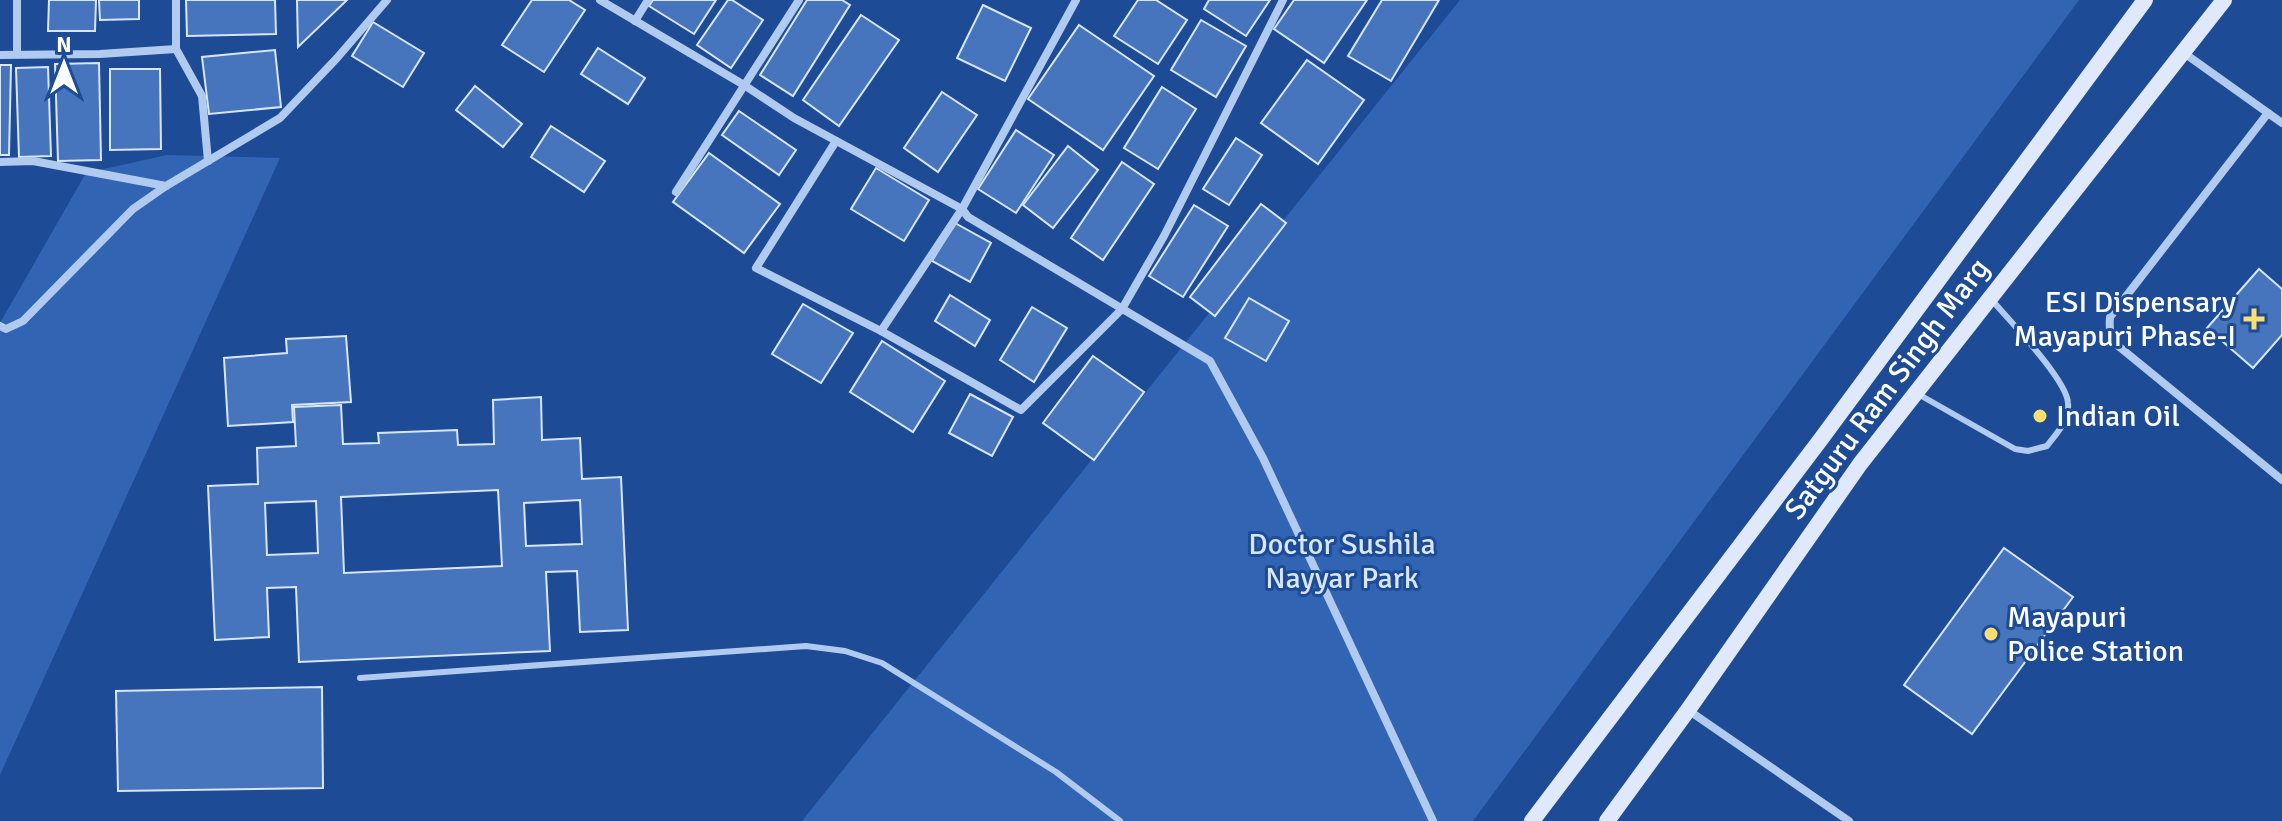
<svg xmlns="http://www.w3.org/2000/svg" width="2282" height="821" font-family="Signika,sans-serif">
  <rect width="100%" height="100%" fill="#1d4b96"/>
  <g fill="#3264b4">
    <path d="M1460,0H2079L1473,821H802Z"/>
    <path d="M167,155L280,158L0,775V323L86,173Z"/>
  </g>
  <g fill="#4674bd" stroke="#d8e6fb" stroke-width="2" fill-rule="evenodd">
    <path d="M49,0H96L95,31H48Z"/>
    <path d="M99,0H139V19L100,20Z"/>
    <path d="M186,0H275L276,34L187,36Z"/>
    <path d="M297,0H347L298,47Z"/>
    <path d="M532,0H569L585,10L544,72L502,45Z"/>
    <path d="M653,0H716L694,34L649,6Z"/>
    <path d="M728,0H732L763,20L731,68L697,45Z"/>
    <path d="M807,0H842L850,5L793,96L760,75Z"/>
    <path d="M1138,0H1156L1187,20L1158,64L1114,36Z"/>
    <path d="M1209,0H1270L1246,36L1204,9Z"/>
    <path d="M1294,0H1367L1324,63L1274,29Z"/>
    <path d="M1382,0H1439L1391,81L1348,56Z"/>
    <path d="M983,5L1031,28L1005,81L957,58Z"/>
    <path d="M861,15L899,40L839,126L803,100Z"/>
    <path d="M1201,20L1246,46L1216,97L1171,70Z"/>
    <path d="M373,22L424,53L403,87L352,56Z"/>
    <path d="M1079,25L1154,76L1103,150L1028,99Z"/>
    <path d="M598,48L645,78L628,104L581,74Z"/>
    <path d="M275,50L281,107L209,114L202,57Z"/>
    <path d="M1307,60L1364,100L1318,164L1261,123Z"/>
    <path d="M99,63L101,160L58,161L55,64Z"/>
    <path d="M0,65H11L9,155H0Z"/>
    <path d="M48,67L51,156L19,157L16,68Z"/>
    <path d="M110,69H160L161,149L110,150Z"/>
    <path d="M475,86L522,124L503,147L456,110Z"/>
    <path d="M1162,87L1196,109L1158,169L1124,148Z"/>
    <path d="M942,92L977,115L938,172L904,148Z"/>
    <path d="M739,111L796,150L779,175L722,135Z"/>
    <path d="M551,126L605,161L584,192L531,157Z"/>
    <path d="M1016,130L1054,155L1016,213L978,189Z"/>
    <path d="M1236,138L1262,155L1229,205L1203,189Z"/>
    <path d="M1068,146L1098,170L1053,228L1023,205Z"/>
    <path d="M709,153L780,204L744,253L673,202Z"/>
    <path d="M1122,162L1154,184L1103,260L1071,238Z"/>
    <path d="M876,168L929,200L904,241L851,209Z"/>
    <path d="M1261,204L1286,223L1215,316L1190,297Z"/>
    <path d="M1194,205L1228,226L1183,297L1149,276Z"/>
    <path d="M955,223L991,243L970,282L932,261Z"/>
    <path d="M2259,269L2282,289V335L2253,368L2207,328Z"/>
    <path d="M950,295L990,320L975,346L935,321Z"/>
    <path d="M1249,298L1289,321L1266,361L1225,338Z"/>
    <path d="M803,304L853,333L821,383L772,354Z"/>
    <path d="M1032,307L1067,328L1034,382L1000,360Z"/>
    <path d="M346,336L351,402L292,405L293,422L228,426L224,358L287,353L286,339Z"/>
    <path d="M882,341L945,381L913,432L850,392Z"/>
    <path d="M1093,356L1144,392L1094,460L1043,423Z"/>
    <path d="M970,394L1013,417L992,456L949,433Z"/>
    <path d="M541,397L542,440L580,438L582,479L621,477L628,630L580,632L577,571L546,572L550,651L299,662L296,587L267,588L269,637L215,640L208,486L258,484L257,448L296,446L294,407L341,405L343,444L379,443L378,433L457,430L458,445L494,444L493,400ZM498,490L502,566L344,573L341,497ZM580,500L582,544L526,546L524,503ZM316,501L318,553L267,555L265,503Z"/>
    <path d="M2004,548L2073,597L1972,734L1904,685Z"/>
    <path d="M322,687L323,788L118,791L116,691Z"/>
  </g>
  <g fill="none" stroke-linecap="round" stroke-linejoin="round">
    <g stroke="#b1caef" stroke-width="6">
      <path d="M1918,394L2015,449L2028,451L2047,446C2056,434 2070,420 2068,403C2067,380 2008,319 1991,299"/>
      <path d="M360,678L806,646L845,651L882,663L1056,772L1120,821"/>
    </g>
    <g stroke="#b1caef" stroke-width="8">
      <path d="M17,0V54"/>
      <path d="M600,0L744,85L794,118L962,209L881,331"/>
      <path d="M1076,0L962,209L968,217L1210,361L1263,458L1433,821"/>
      <path d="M635,21L648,0"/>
      <path d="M176,49L202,96L208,161"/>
      <path d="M2184,53L2282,123"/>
      <path d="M0,55L100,54L176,49V0"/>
      <path d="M2268,113L2110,317C2109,329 2110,336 2117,345L2282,480"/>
      <path d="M836,141L756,268L881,331L1021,410L1122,309L1164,236L1283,0"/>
      <path d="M0,162L33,161L166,186"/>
      <path d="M676,192L799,0"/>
      <path d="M0,326L6,329L23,321L133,209L166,186L280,118L337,58L387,0"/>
      <path d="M1688,710L1849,821"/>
    </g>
    <g stroke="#dfe9fb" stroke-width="16">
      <path d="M1532,821L1821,439L2145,0"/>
      <path d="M1607,821L1688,710L1860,464L2224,0"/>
    </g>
  </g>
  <g fill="#fede70" stroke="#1d4b96" stroke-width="3">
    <path d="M2250 307h8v8h8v8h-8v8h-8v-8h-8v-8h8z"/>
    <circle cx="2040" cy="416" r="8"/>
    <circle cx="1991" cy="634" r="8"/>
  </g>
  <g text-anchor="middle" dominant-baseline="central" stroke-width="6" stroke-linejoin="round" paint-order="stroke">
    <g font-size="30" fill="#fff" stroke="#1d4b96" text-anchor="start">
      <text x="2236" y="302" text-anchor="end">ESI Dispensary<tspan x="2236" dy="34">Mayapuri Phase-I</tspan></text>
      <text x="2056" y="416">Indian Oil</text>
      <text x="2007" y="617">Mayapuri<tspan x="2007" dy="34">Police Station</tspan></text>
    </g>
    <g font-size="30" fill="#fff" stroke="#1d4b96">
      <text transform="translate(1887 389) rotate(-53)">Satguru Ram Singh Marg</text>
    </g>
    <g font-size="30" fill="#d8e6fb" stroke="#1d4b96">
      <text x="1342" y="544">Doctor Sushila<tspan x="1342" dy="34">Nayyar Park</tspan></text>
    </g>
  </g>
  <g transform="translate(64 64)" stroke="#1d4b96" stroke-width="6" paint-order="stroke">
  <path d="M0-6L14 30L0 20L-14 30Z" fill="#ffffff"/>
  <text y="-12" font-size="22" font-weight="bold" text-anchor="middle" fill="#ffffff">N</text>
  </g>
</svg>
